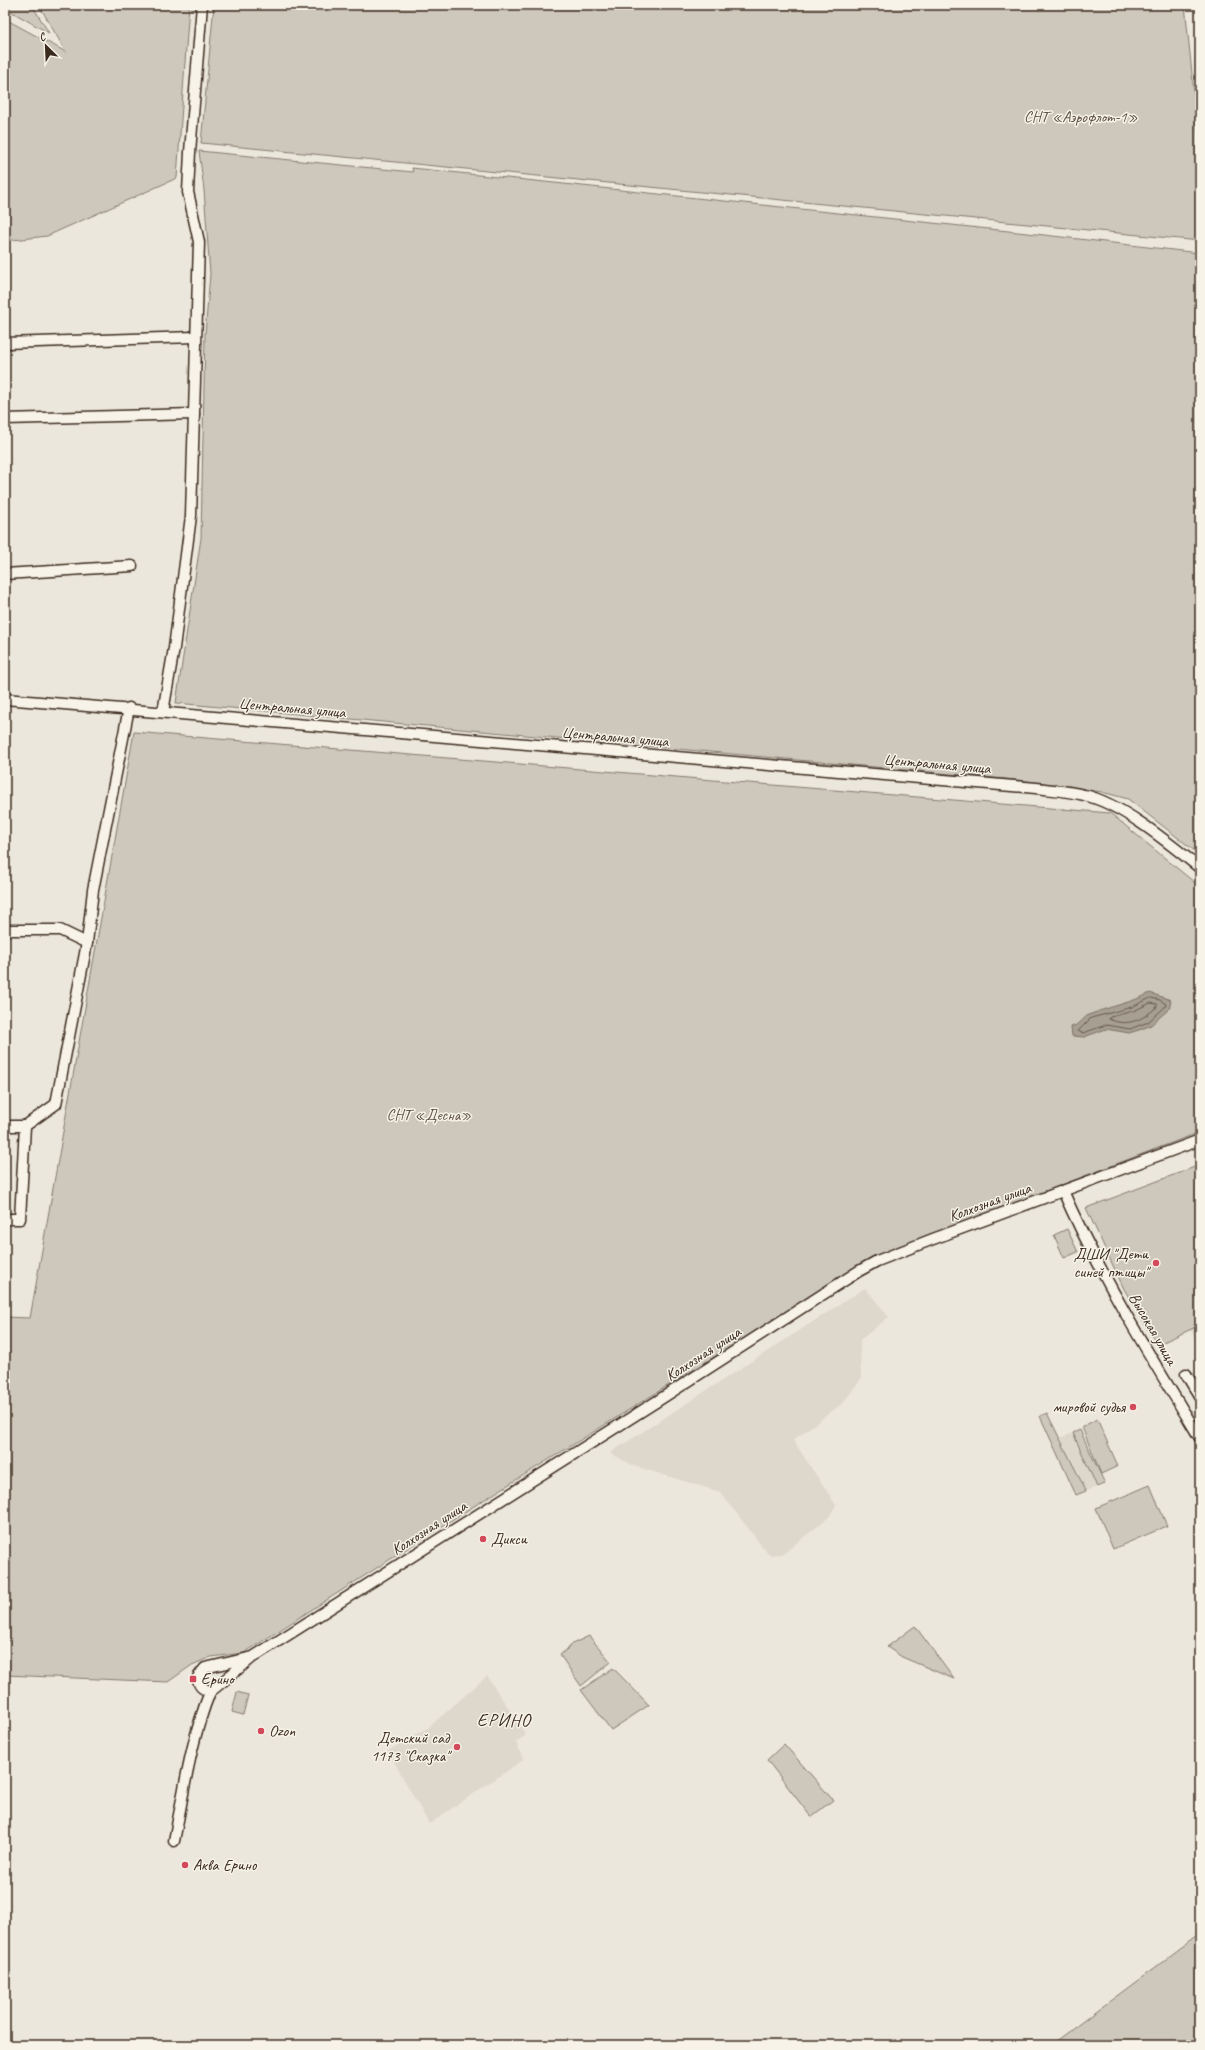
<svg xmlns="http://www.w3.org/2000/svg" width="1205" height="2050" font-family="Caveat,sans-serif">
  <rect width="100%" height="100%" fill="#ece7dc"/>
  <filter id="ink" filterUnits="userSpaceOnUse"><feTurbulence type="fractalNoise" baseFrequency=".025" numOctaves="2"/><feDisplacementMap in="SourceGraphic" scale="8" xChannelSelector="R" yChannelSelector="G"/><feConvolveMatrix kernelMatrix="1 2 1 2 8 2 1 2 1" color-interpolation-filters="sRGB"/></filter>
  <g filter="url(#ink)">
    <g fill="#ddd7cc">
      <path d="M865,1288L889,1317L860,1340L861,1379L843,1403L793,1440L836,1505L829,1517L783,1554L769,1555L720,1492L634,1466L610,1453Z"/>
      <path d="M1200,1325V1348L1190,1329Z"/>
      <path d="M1047,1413L1060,1438L1080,1430L1105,1484L1076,1495L1040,1416Z"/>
      <path d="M487,1676L526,1735L516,1742L523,1760L429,1824L388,1751L429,1727Z"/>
    </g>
    <g fill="#cec8bc" stroke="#84796d">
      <path d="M5,5H32L49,33L5,8Z"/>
      <path d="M39,5H189L177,178L47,236L5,241V19L66,52Z"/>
      <path d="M214,5H1185L1200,152V241L201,143Z"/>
      <path d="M199,151L413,172L412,168L1027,233L1199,253L1200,855L1128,799L1102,792L1027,781L176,703L201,538L205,334L210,274L204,190Z"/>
      <path d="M134,732L1110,813L1200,887V1132L878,1255L450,1521L244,1653L211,1657L192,1665L168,1682L5,1675V1317L30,1318Z"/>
      <path d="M1200,1165V1325L1157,1345L1124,1289L1086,1208Z"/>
      <path d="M1067,1229L1078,1252L1064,1258L1054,1235Z"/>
      <path d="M1047,1413L1086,1491L1076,1495L1040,1416Z"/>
      <path d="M1097,1419L1118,1466L1101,1474L1082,1427Z"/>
      <path d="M1080,1430L1105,1484L1097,1487L1073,1433Z"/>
      <path d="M1150,1485L1167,1526L1113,1549L1096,1508Z"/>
      <path d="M915,1626L954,1679L902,1657L887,1647Z"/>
      <path d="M589,1636L611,1662L581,1686L560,1655L574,1643Z"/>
      <path d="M613,1668L649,1705L611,1730L581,1690Z"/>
      <path d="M237,1692L248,1695L243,1715L232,1712Z"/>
      <path d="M784,1744L833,1800L811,1817L767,1760Z"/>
      <path d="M1200,1934V2045H1051Z"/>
    </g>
    <path fill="#a89f93" stroke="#7c7064" d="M1150,993L1171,1000L1169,1009L1151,1025L1142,1029L1129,1033L1106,1029L1084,1037L1072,1036L1071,1027C1084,1023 1082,1017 1091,1014C1111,1006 1131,1003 1150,993Z"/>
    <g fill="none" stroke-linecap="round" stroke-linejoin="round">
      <g stroke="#67594d" stroke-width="1">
        <path d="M1151,998L1160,1000L1166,1004L1165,1007L1148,1022L1130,1029L1106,1025L1083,1033L1078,1031L1091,1018L1132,1007Z"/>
        <path d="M1151,1003L1157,1004V1007C1143,1019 1128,1028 1109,1019L1110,1017L1133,1011Z"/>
      </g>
      <g stroke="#3b2a1e" stroke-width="13">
        <g id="minor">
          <path d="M5,343L195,337"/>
          <path d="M5,419L194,414"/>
          <path d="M5,574L132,566"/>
          <path d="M5,699L1036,788C1052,790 1069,791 1084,795C1121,803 1170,844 1200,868"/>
          <path d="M163,712L174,648L191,516L199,242L188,192L190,152L202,5"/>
          <path d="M5,930H60L87,943"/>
          <path d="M5,1126H25"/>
          <path d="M1063,1191C1101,1277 1151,1358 1200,1438"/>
          <path d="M5,1219H20L25,1126L56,1104L87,943L93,890L129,708"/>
          <path d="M1186,1374L1200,1397"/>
          <path d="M253,1657L205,1668L198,1677C198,1685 202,1690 211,1691L253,1657L659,1400L859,1271L877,1261L933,1239L1200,1140"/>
          <path d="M174,1841C184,1791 191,1739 210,1692"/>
        </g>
      </g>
      <use href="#minor" stroke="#f7f3e8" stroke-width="10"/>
    </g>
  </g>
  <g fill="#d1495b" stroke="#f7f3e8" stroke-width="1.5">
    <circle cx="1156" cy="1263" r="4"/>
    <circle cx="1133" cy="1407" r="4"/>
    <circle cx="483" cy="1539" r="4"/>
    <rect x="189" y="1675" width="8" height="8" rx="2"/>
    <circle cx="261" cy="1731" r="4"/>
    <circle cx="457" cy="1747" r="4"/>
    <circle cx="185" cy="1865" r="4"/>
  </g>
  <g text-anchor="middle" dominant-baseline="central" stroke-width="3" stroke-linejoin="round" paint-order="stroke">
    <g font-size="16" fill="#605246" stroke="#f7f3e8">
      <text x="1081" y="117">СНТ «Аэрофлот-1»</text>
      <text x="429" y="1115">СНТ «Десна»</text>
    </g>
    <g font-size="16" fill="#3b2a1e" stroke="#f7f3e8">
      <text transform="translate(292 708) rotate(5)">Центральная улица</text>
      <text transform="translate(615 737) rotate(5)">Центральная улица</text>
      <text transform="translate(937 764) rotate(5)">Центральная улица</text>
      <text transform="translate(990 1202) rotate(-20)">Колхозная улица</text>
      <text transform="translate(1153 1329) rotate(60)">Высокая улица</text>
      <text transform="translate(703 1354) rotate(-33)">Колхозная улица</text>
      <text transform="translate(429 1528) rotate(-33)">Колхозная улица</text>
    </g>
    <g font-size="16" fill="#3b2a1e" stroke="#f7f3e8" text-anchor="start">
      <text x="1148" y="1254" text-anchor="end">ДШИ "Дети<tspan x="1148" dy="18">синей птицы"</tspan></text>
      <text x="1125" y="1407" text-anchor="end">мировой судья</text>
      <text x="491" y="1539">Дикси</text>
      <text x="201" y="1679">Ерино</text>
      <text x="269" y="1731">Ozon</text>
      <text x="449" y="1738" text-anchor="end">Детский сад<tspan x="449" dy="18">1173 "Сказка"</tspan></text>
      <text x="193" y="1865">Аква Ерино</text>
    </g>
    <g font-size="18" letter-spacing="1" fill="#3b2a1e" stroke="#f7f3e8">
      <text x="504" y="1720">ЕРИНО</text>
    </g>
  </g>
  <rect width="1205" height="2050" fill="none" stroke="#f7f3e8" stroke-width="20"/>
  <rect x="10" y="10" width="1185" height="2030" fill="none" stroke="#3b2a1e" stroke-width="1.5" filter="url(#ink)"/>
  <g transform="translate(46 46) rotate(336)" stroke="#f7f3e8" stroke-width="3" paint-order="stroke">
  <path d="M0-3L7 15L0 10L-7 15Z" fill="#3b2a1e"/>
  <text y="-6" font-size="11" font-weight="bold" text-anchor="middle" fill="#3b2a1e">С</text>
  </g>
</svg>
